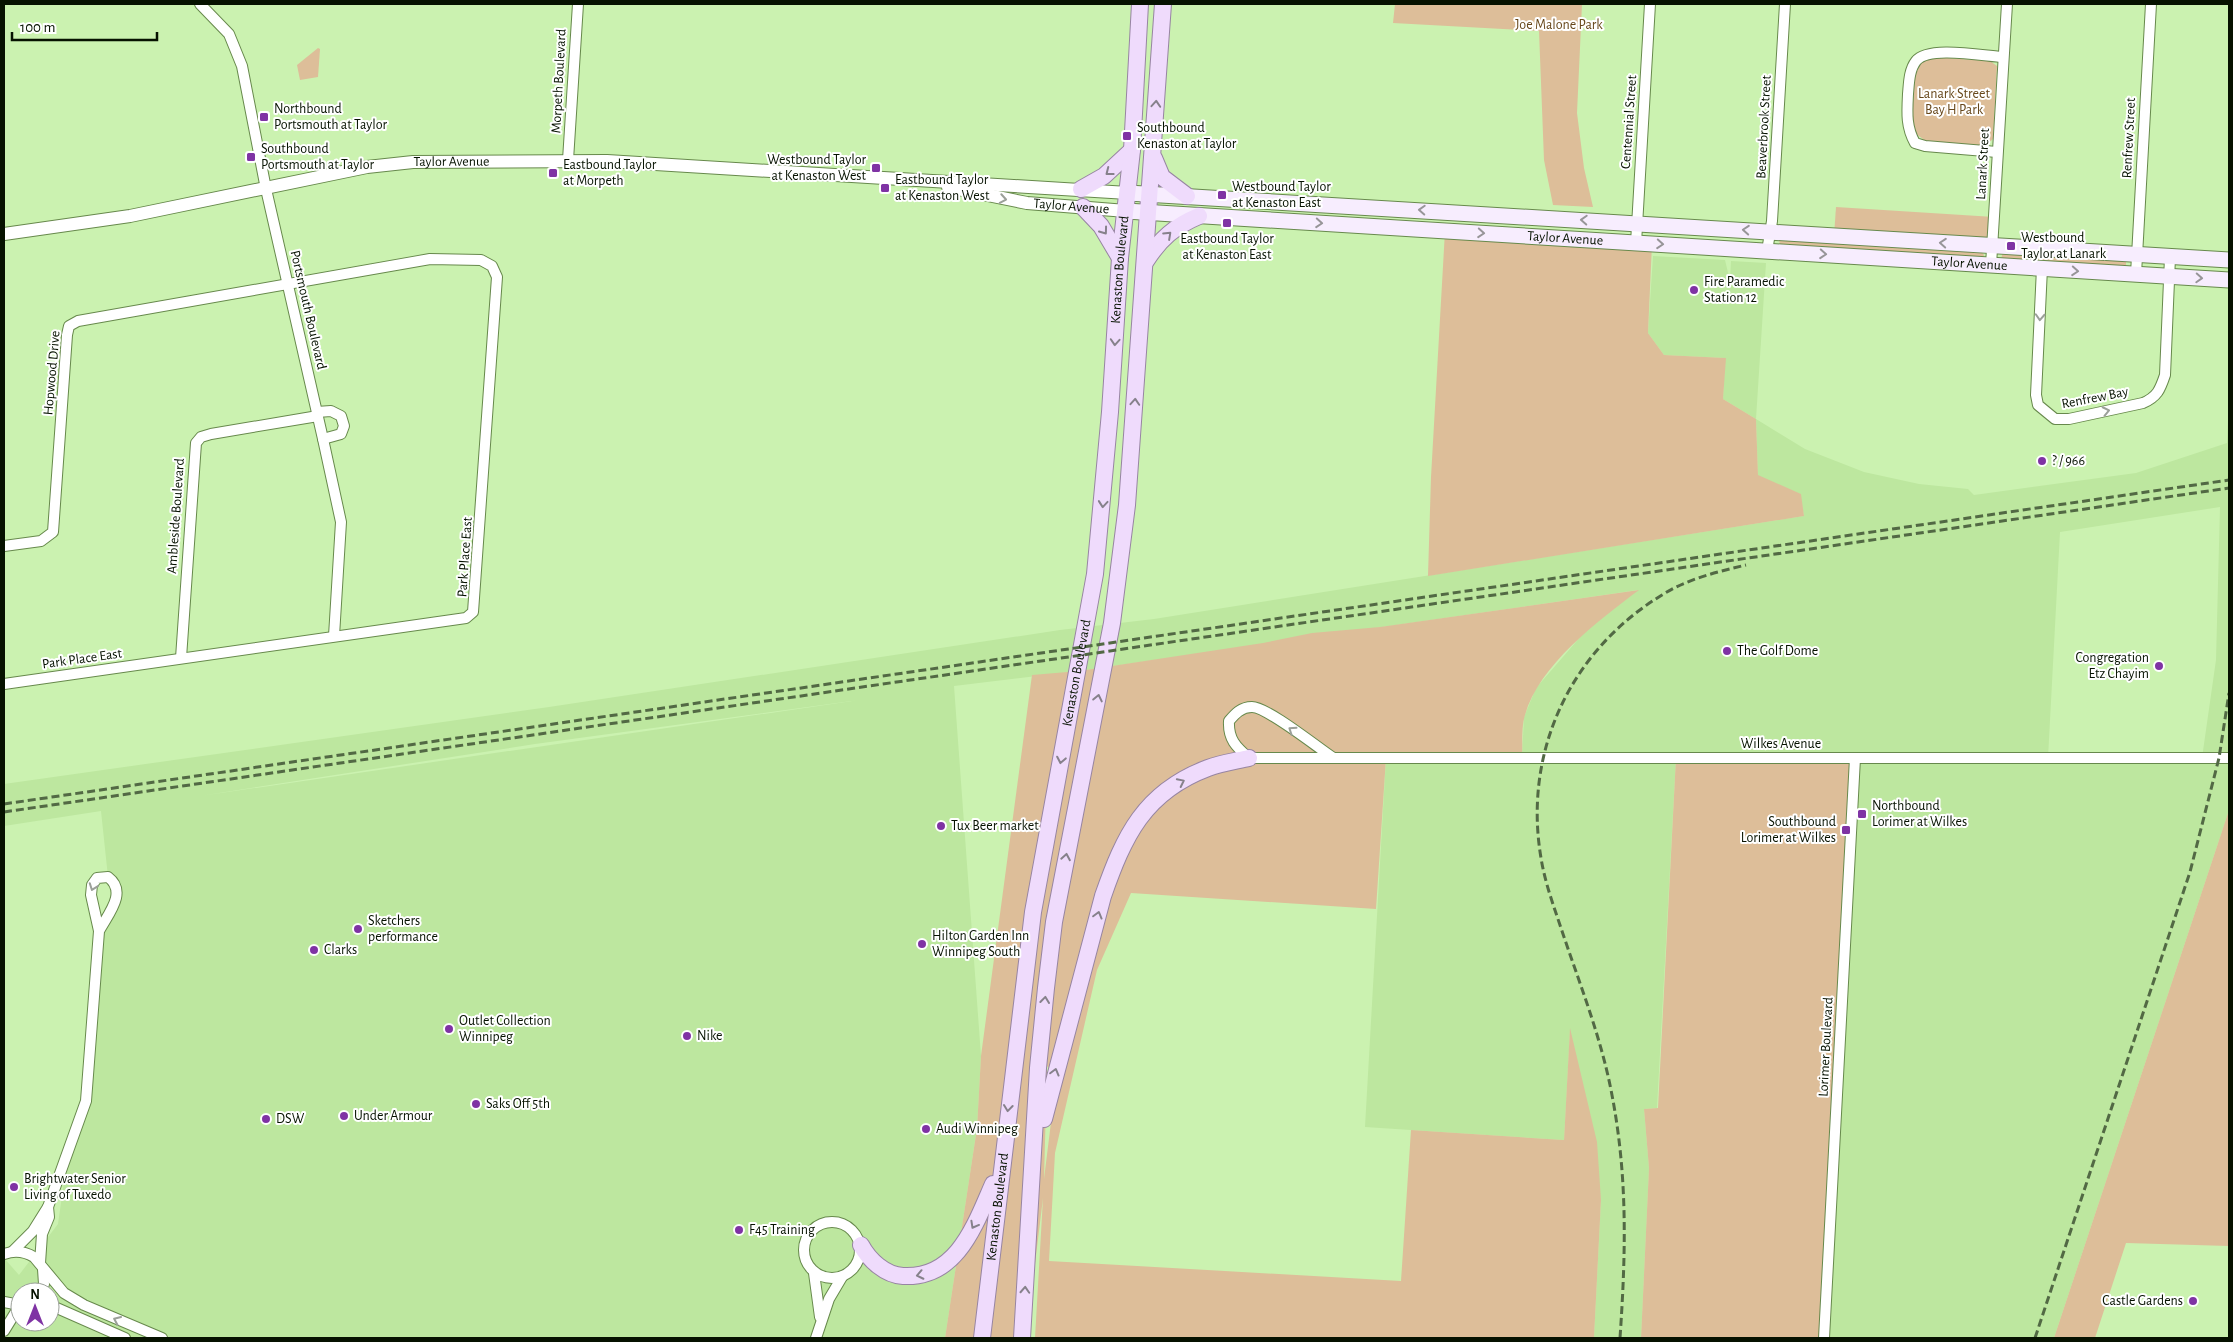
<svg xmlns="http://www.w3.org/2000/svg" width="2233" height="1342" font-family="'Alegreya Sans',sans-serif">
  <rect width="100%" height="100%" fill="#cbf2b0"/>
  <path fill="#bde79f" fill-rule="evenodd" d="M1653,256L1725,260L1730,281L1731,261L1766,263L1756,419L1805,449L1864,472L1919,484L1968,489L1974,495L2136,473L2227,443L2229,397V810L2054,1338H1824L1676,758L1657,1108L1644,1109L1649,1168L1641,1338H1594L1601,1200L1570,1031L1564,1140L1365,1127L1386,758L1522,757L1524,717L1536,688L1588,628L1638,590L1079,671L954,686L981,1056L977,1128L945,1338H4V1258L19,1275L58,1224L68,1154L79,1124L99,931L118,889L108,877L101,811L4,826V784L549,707L1060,630L1154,619L1804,516L1800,494L1758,476L1756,419L1723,399L1725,358L1664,355L1648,333ZM2220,507L2216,660L2202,758H2048L2060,532ZM859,700L200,796L535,744ZM20,1292H50V1322H20Z"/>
  <g fill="#ddbe99" fill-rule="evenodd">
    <path d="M1395,4H1582L1577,113L1584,168L1593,207L1553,205L1544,160L1539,31L1393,23Z"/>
    <path d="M318,48L320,49L318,77L300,80L297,65Z"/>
    <path d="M1933,57L1990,61L1997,66L1993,139L1985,146L1927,142L1915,133L1912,117L1915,75L1921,63Z"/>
    <path d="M1836,207L1994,217L1992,246L1834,236Z"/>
    <path d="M1445,231L1652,244L1648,333L1664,355L1726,358L1723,399L1756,419L1758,475L1801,494L1804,516L1428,576L1431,477Z"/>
    <path d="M1779,240L1981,251L1984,255L1983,258L1780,245Z"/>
    <path d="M2003,252L2126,261V266L2001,259Z"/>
    <path d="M1639,590C1599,620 1539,665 1525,715C1521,728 1523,744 1522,757H1331L1386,758L1376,909L1131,893L1097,970L1055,1153L1049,1261L1401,1281L1411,1130L1564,1140L1570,1028L1597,1142L1601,1200L1594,1338H1035L1043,1198L1026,1338H945L977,1128L981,1056L1032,675L1079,671L1263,643L1312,633L1380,627ZM1047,1066L1050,1069L1054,1098L1044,1179Z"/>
    <path d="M1676,757L1855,758L1824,1338H1641L1649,1168L1644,1109L1658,1108Z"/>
    <path d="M2229,810V1246L2126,1243L2095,1338H2054Z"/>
  </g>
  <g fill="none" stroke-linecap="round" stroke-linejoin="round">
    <g stroke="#67894c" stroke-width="12">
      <g id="minor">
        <path d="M200,4L229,34L242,66L266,189L323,439L341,522L334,636"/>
        <path d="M1997,152L1925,146L1915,143C1906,127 1907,113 1908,94C1909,83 1909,70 1916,61C1928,45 1984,56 2003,57"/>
        <path d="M568,160L578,4"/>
        <path d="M1636,243L1650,4"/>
        <path d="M1767,251L1772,221L1785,4"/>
        <path d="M1991,265L2007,4"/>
        <path d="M2042,268L2036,395L2038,405L2055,419H2069L2143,403C2157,397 2160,390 2165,375L2170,257"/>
        <path d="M2136,274L2151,4"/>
        <path d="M317,412L331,411L341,416L344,426L341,434L323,439"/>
        <path d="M4,546L41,541L53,532L67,335L69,326L78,321L430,259L481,260L492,266L497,277L473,612L466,618L4,684"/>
        <path d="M181,658L196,443L201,437L211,434L318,416"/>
        <path d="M1332,757C1317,747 1267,707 1252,707C1241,707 1235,714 1229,721C1228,739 1236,747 1249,758H2229"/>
        <circle cx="832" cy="1250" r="28"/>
        <path d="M13,1251L33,1231L48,1207L86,1101L99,931L91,895L92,885L97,878L108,877C128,892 108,914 99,931"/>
        <path d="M4,1254C15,1250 24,1251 34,1257L64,1293L84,1305L162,1338"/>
        <path d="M40,1263L42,1234L49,1217L48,1207"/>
        <path d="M814,1273L820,1317"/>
        <path d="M40,1292L44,1284L43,1269"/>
        <path d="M4,1302L20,1305"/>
        <path d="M50,1305L125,1338"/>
        <path d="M4,1331L20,1305"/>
        <path d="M816,1338L829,1299L842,1277"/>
        <path d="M1824,1338L1855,758"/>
      </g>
    </g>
    <g stroke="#67894c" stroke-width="14">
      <g id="tertiary">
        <path id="s1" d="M948,187L1027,203L1126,211"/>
        <path id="s2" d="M4,234L130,216L367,167L413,162L607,161L1128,193"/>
      </g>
    </g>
    <g stroke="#67894c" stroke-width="17">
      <g id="secondary">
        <path d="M1128,193L2229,260"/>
        <path id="s3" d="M1126,211L2229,280"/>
      </g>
    </g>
    <g stroke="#9785a2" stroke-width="18">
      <g id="primary">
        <path d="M1154,158L1162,177L1187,196"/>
        <path d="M1081,189L1104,176L1132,150"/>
        <path d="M1083,207L1101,226L1120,258"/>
        <path d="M1146,261C1160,239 1175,226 1199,216"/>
        <path d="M1044,1119L1103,896C1124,836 1144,792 1208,768C1221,763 1236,761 1249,758"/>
        <path d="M861,1245C869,1260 885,1275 903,1276C957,1279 975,1225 993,1184"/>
        <path id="s4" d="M982,1338L1033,912L1095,574L1110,412L1120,258L1132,150L1140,4"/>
        <path d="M1022,1338L1038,1068L1046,988L1054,922L1112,623L1127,505L1163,4"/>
      </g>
    </g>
    <use href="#minor" stroke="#fff" stroke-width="10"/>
    <use href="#tertiary" stroke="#fff" stroke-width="12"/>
    <use href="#secondary" stroke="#f7edfe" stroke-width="15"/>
    <use href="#primary" stroke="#efdbfc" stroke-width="16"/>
    <g stroke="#526944" stroke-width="3" stroke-dasharray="8 4" stroke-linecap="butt">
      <path d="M4,804L2229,480"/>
      <path d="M4,812L2229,488"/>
      <path d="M1620,1338C1626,1250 1628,1172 1610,1085C1599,1032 1579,982 1562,931C1554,907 1545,883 1541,858C1523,752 1570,651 1662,595C1687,579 1717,572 1746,565"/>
      <path d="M2035,1338L2190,872L2219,758L2229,693"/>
    </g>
  </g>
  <defs><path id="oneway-chevron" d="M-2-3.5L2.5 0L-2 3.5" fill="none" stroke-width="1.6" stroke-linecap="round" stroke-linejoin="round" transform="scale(1.25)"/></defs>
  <g stroke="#86818b">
    <use href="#oneway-chevron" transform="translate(1156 104) rotate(-86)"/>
    <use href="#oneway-chevron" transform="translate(1109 172) rotate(142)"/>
    <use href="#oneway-chevron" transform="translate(1104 231) rotate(54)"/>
    <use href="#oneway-chevron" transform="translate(1168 235) rotate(-43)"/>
    <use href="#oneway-chevron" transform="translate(1115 342) rotate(94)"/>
    <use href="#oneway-chevron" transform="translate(1135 402) rotate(-86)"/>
    <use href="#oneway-chevron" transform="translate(1103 504) rotate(95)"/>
    <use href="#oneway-chevron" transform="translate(1098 698) rotate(-78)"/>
    <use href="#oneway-chevron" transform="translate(1061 760) rotate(101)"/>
    <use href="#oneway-chevron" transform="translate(1181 782) rotate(-26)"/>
    <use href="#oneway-chevron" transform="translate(1066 857) rotate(-80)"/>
    <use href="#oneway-chevron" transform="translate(1098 915) rotate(-75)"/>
    <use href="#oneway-chevron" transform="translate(1045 1000) rotate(-83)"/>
    <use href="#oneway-chevron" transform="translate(1055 1072) rotate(-75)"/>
    <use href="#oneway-chevron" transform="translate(1008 1108) rotate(97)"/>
    <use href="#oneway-chevron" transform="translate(974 1225) rotate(119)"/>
    <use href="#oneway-chevron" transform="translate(920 1275) rotate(168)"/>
    <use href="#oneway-chevron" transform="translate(1025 1290) rotate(-87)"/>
  </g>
  <g stroke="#9ba099">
    <use href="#oneway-chevron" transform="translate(1003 199) rotate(10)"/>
    <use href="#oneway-chevron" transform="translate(2040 317) rotate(93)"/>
    <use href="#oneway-chevron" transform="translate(2106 411) rotate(-12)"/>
    <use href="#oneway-chevron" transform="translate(1292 730) rotate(-146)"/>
    <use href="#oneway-chevron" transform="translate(93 887) rotate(110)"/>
    <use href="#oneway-chevron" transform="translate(117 1320) rotate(-156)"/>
  </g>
  <g stroke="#979598">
    <use href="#oneway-chevron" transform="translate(1422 210) rotate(-177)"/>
    <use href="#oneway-chevron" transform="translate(1584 220) rotate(-177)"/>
    <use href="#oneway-chevron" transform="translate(1319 223) rotate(4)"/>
    <use href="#oneway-chevron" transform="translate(1746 230) rotate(-176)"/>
    <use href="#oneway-chevron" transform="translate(1481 233) rotate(4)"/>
    <use href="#oneway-chevron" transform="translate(1943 243) rotate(-176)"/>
    <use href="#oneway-chevron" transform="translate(1660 244) rotate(4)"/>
    <use href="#oneway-chevron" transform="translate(1823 254) rotate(4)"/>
    <use href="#oneway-chevron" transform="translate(2075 271) rotate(4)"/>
    <use href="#oneway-chevron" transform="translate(2199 278) rotate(3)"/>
  </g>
  <g fill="#7f33a4" stroke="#fff" stroke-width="2">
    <rect x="259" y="112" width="10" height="10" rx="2.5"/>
    <rect x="1122" y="131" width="10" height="10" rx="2.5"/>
    <rect x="246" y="152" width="10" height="10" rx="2.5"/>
    <rect x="871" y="163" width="10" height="10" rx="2.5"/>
    <rect x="548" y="168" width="10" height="10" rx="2.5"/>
    <rect x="880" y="183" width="10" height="10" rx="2.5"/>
    <rect x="1217" y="190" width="10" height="10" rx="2.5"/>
    <rect x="1222" y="218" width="10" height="10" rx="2.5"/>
    <rect x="2006" y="241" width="10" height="10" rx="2.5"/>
    <circle cx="1694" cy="290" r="5"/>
    <circle cx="2042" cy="461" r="5"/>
    <circle cx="1727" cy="651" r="5"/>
    <circle cx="2159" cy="666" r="5"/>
    <rect x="1857" y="809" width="10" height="10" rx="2.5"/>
    <circle cx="941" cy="826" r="5"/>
    <rect x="1841" y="825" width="10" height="10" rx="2.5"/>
    <circle cx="358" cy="929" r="5"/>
    <circle cx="922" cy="944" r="5"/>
    <circle cx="314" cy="950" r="5"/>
    <circle cx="449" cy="1029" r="5"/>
    <circle cx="687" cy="1036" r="5"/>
    <circle cx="476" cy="1104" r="5"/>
    <circle cx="344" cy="1116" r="5"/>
    <circle cx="266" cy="1119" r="5"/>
    <circle cx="926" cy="1129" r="5"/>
    <circle cx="14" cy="1187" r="5"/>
    <circle cx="739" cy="1230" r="5"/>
    <circle cx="2193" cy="1301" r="5"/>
  </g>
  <g text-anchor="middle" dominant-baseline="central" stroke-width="4" stroke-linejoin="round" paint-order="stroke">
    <g font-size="14" fill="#67471a" stroke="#fff">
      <text x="1559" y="25">Joe Malone Park</text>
      <text x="1954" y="94">Lanark Street<tspan x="1954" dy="16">Bay H Park</tspan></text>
    </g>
    <g font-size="14" fill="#061200" stroke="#fff">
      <text transform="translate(559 81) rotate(-87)">Morpeth Boulevard</text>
      <text transform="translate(1629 122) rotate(-86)">Centennial Street</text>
      <text transform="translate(1764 127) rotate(-87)">Beaverbrook Street</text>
      <text transform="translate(2129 138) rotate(-87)">Renfrew Street</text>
      <text stroke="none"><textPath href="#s2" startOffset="454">Taylor Avenue</textPath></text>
      <text transform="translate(1983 164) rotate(-87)">Lanark Street</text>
      <text stroke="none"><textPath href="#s1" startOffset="125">Taylor Avenue</textPath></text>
      <text stroke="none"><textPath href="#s3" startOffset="440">Taylor Avenue</textPath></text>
      <text stroke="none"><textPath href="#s3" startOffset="845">Taylor Avenue</textPath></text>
      <text stroke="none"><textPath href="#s4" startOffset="1078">Kenaston Boulevard</textPath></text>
      <text transform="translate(308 310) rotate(77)">Portsmouth Boulevard</text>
      <text transform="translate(52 373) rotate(-85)">Hopwood Drive</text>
      <text transform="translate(2095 398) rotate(-11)">Renfrew Bay</text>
      <text transform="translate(176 516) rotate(-86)">Ambleside Boulevard</text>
      <text transform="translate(465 557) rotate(-86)">Park Place East</text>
      <text transform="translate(82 659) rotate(-8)">Park Place East</text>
      <text stroke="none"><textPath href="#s4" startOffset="672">Kenaston Boulevard</textPath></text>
      <text x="1781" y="744">Wilkes Avenue</text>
      <text transform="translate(1826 1047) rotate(-87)">Lorimer Boulevard</text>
      <text stroke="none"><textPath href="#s4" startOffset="132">Kenaston Boulevard</textPath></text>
    </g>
    <g font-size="14" fill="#061200" stroke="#fff" text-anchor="start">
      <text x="274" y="109">Northbound<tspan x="274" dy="16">Portsmouth at Taylor</tspan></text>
      <text x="1137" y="128">Southbound<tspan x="1137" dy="16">Kenaston at Taylor</tspan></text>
      <text x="261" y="149">Southbound<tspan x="261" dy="16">Portsmouth at Taylor</tspan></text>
      <text x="866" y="160" text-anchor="end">Westbound Taylor<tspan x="866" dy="16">at Kenaston West</tspan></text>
      <text x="563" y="165">Eastbound Taylor<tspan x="563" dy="16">at Morpeth</tspan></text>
      <text x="895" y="180">Eastbound Taylor<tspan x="895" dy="16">at Kenaston West</tspan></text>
      <text x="1232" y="187">Westbound Taylor<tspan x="1232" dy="16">at Kenaston East</tspan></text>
      <text x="2021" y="238">Westbound<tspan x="2021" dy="16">Taylor at Lanark</tspan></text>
      <text x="1227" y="239" text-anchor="middle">Eastbound Taylor<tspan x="1227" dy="16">at Kenaston East</tspan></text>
      <text x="1704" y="282">Fire Paramedic<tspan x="1704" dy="16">Station 12</tspan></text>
      <text x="2052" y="461">? / 966</text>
      <text x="1737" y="651">The Golf Dome</text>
      <text x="2149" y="658" text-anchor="end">Congregation<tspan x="2149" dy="16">Etz Chayim</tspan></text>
      <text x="1872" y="806">Northbound<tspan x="1872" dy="16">Lorimer at Wilkes</tspan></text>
      <text x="1836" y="822" text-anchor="end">Southbound<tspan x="1836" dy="16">Lorimer at Wilkes</tspan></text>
      <text x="951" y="826">Tux Beer market</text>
      <text x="368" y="921">Sketchers<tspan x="368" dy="16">performance</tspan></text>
      <text x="932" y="936">Hilton Garden Inn<tspan x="932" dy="16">Winnipeg South</tspan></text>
      <text x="324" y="950">Clarks</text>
      <text x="459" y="1021">Outlet Collection<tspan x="459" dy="16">Winnipeg</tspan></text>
      <text x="697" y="1036">Nike</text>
      <text x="486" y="1104">Saks Off 5th</text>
      <text x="354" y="1116">Under Armour</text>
      <text x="276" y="1119">DSW</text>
      <text x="936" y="1129">Audi Winnipeg</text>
      <text x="24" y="1179">Brightwater Senior<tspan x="24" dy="16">Living of Tuxedo</tspan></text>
      <text x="749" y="1230">F45 Training</text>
      <text x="2183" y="1301" text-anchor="end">Castle Gardens</text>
    </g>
  </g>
  <rect width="2233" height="1342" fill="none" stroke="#061200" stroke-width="10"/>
  <g transform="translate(35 1307)"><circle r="24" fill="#ffffff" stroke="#9ba099"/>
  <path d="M0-4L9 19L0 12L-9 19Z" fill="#7f33a4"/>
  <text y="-8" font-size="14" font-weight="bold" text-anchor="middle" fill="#061200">N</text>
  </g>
  <path d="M12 32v8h145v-8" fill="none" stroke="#061200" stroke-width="2.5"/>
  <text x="20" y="32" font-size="15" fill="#061200" stroke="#ffffff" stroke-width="4" paint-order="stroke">100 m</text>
</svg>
